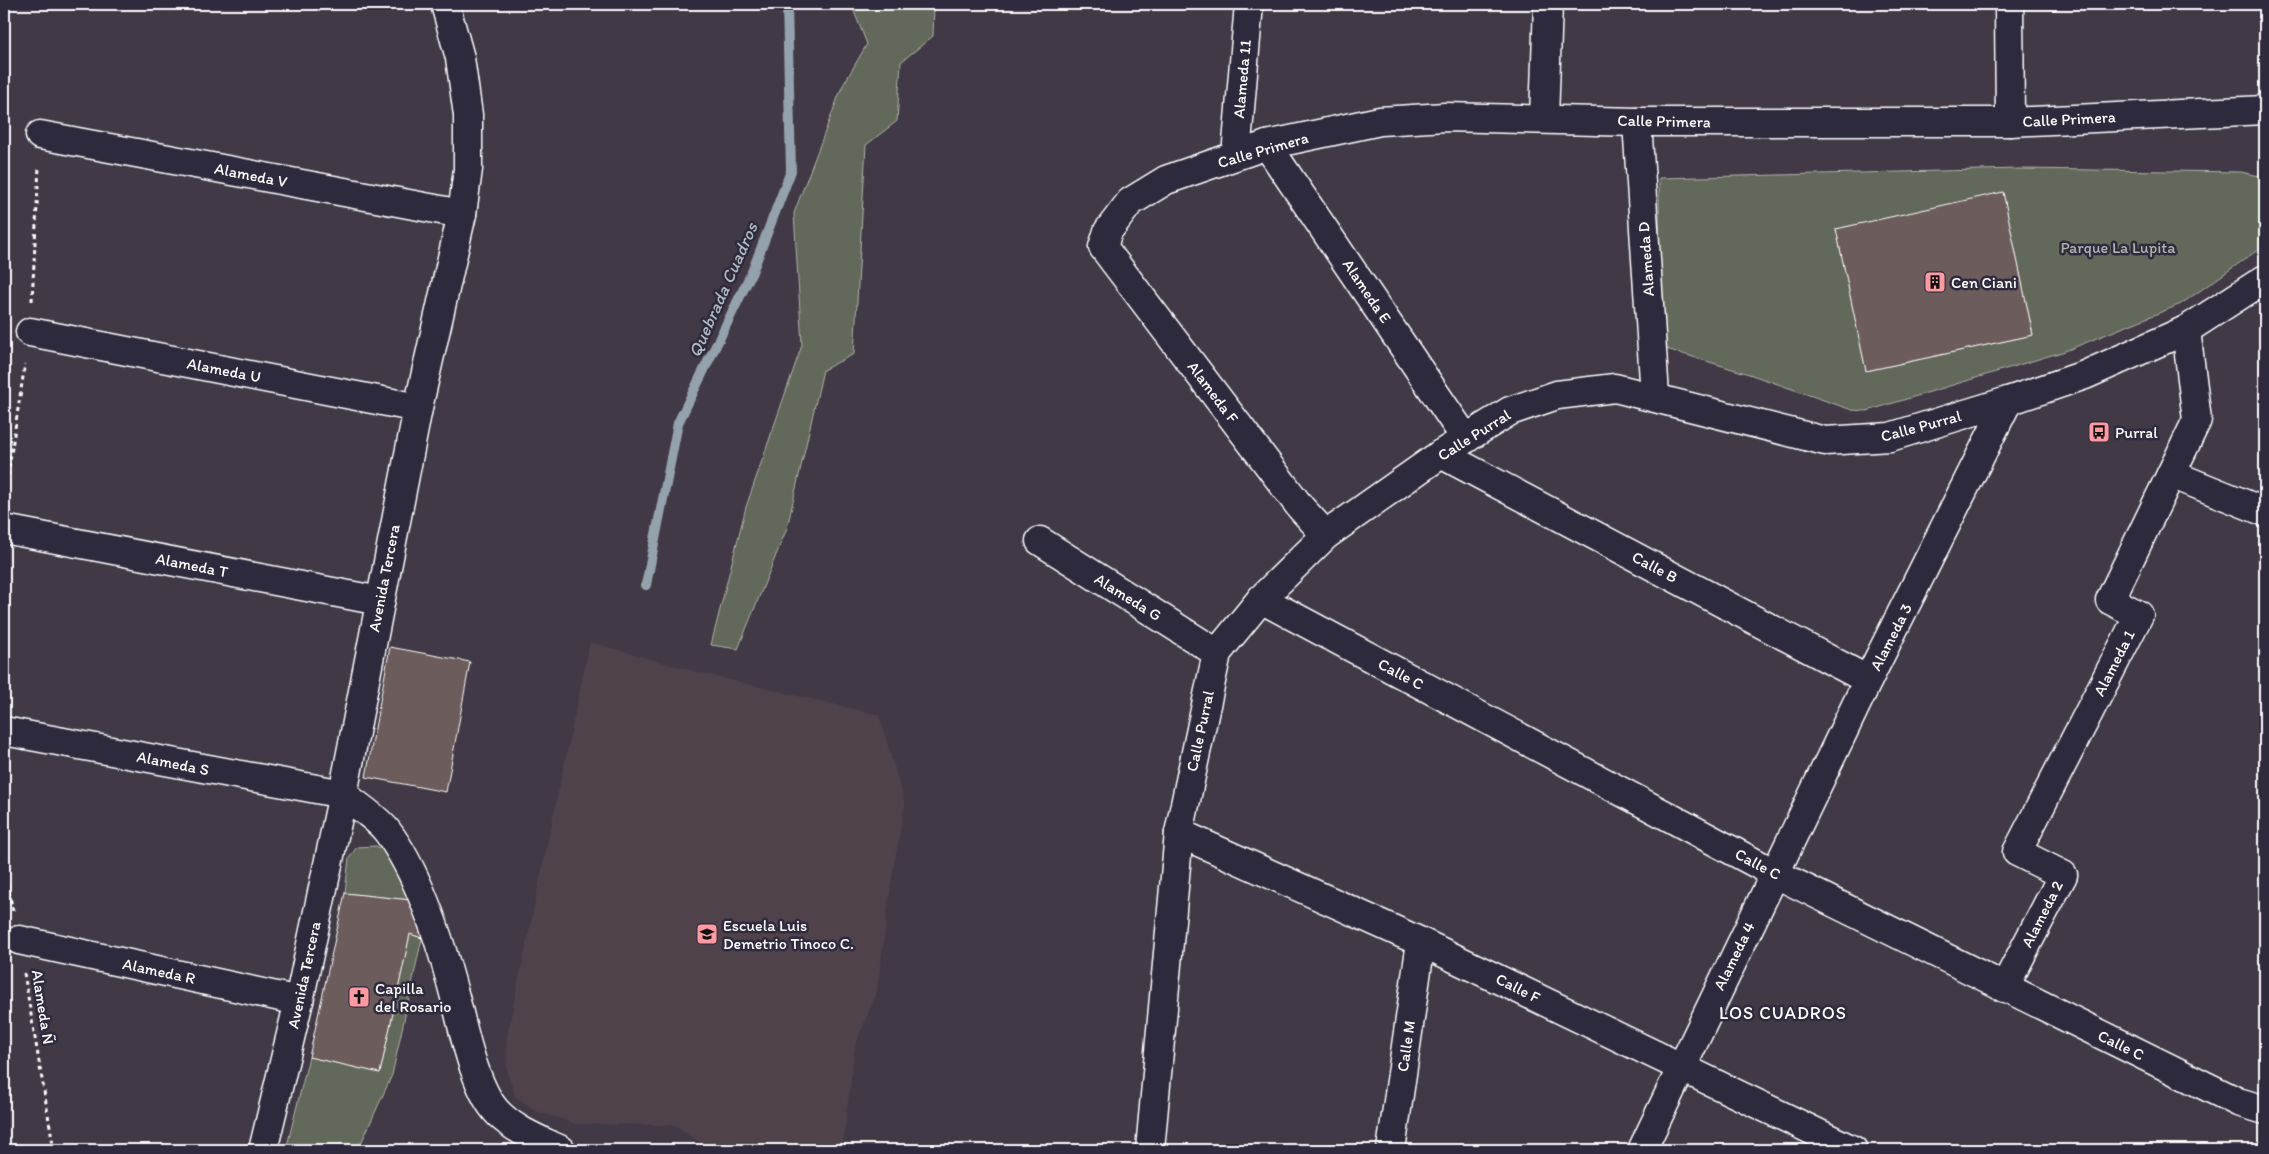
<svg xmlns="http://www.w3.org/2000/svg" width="2269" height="1154" font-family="Itim,sans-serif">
  <rect width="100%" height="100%" fill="#423946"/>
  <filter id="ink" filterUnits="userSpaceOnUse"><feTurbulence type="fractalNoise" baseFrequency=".02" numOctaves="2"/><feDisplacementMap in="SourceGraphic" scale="10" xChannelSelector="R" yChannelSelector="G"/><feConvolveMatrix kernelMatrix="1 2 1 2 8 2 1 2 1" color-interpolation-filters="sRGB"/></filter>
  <g filter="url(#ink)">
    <path fill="#4f434c" d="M590,642L693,671L879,715L905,804L892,877L877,991L855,1046L842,1150H711L675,1125L576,1124L536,1111L516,1097L507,1073L506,1040Z"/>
    <g fill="#62675a" stroke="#b0b3ac" fill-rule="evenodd">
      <path d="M851,4H934L933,36L901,62L897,121L866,145L854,354L823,370L787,528L738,649L711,645L746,507L802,345L794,213L842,87L867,44Z"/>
      <path d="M2020,169L2241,172L2264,177L2265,245L2181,304L2065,351L1867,411L1852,410L1749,374L1660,347L1659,178ZM2003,193L2033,335L1866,371L1836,229Z"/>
      <path d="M376,846L389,853L411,900L345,893L349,858L357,847Z"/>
      <path d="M410,934L422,938L392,1075L358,1150H286L309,1057L380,1073Z"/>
    </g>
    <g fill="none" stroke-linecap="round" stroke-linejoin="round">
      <path stroke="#93a2ac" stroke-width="10" d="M646,585L678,423L752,272L791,171L787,4"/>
    </g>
    <g fill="#6d5b5b" stroke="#fff">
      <path d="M2003,192L2033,335L1866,371L1836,229Z"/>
      <path d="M390,647L470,662L446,792L366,777Z"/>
      <path d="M345,893L411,900L422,938L410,934L380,1073L309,1057Z"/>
    </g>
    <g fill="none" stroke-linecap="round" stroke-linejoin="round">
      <g stroke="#fff" stroke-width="31">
        <g id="minor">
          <path d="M2009,4L2010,122"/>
          <path d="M1544,118L1548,4"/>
          <path d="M1637,122L1655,396"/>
          <path d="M40,135L462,214"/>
          <path d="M1267,145L1466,439"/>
          <path d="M1236,155L1249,4"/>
          <path d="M30,332L418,408"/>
          <path d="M1441,454L1868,680"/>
          <path d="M2171,474L2197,420L2186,330"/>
          <path d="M4,529L380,601"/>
          <path d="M1326,535L1301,508L1103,247L1108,231L1130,202L1166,180L1267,145L1380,121L1445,117L1637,122H2010L2265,110"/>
          <path d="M1040,541L1217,653"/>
          <path d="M1261,599L1774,873L2238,1102L2265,1110"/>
          <path d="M4,731L343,794C356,805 376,817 387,831C422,877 445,956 459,1013C466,1042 478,1094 499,1114C516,1131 540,1140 561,1150"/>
          <path d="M1179,833L1421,942L1853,1150"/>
          <path d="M19,940L299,1001"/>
          <path d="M2004,988L2063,875L2017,852L2139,615L2110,600L2171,474L2265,512"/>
          <path d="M263,1150L299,1001L343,794L418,408L462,214L468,169V115L460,58L445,4"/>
          <path d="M1150,1150L1179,833L1217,653L1261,599L1326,535L1441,454L1510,411L1557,395L1615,388L1825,441L1890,437L2008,401L2085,375L2186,330L2265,279"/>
          <path d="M1391,1150L1421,942"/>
          <path d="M1642,1150L1868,680L2008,401"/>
        </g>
      </g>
      <g stroke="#fff" stroke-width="3" stroke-dasharray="4 4" stroke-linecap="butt">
        <path d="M4,122L10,125"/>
        <path d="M32,301L39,167"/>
        <path d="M4,499L25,364"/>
        <path d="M4,868L13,911"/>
        <path d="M24,973L54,1150"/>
      </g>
      <use href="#minor" stroke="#2f2a3d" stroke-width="28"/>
    </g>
  </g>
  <defs>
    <g id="building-square" transform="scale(1.125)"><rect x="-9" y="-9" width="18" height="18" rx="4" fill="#ff9aa2" stroke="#2f2a3d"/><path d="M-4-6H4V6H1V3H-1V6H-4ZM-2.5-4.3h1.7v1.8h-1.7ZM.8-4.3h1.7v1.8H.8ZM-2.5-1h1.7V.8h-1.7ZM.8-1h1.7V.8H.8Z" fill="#111"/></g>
    <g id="bus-square" transform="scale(1.125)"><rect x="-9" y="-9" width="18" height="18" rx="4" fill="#ff9aa2" stroke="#2f2a3d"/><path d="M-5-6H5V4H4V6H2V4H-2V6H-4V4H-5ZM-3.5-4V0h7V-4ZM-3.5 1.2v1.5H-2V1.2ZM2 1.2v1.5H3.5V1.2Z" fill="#111"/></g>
    <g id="school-square" transform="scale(1.125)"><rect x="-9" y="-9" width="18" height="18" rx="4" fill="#ff9aa2" stroke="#2f2a3d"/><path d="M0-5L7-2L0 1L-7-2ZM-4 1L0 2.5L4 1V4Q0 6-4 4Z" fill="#111"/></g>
    <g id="church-square" transform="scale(1.125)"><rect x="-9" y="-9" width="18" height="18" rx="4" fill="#ff9aa2" stroke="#2f2a3d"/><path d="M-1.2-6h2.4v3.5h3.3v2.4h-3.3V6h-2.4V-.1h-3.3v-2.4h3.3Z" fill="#111"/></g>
  </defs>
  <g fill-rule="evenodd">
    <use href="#building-square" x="1935" y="282"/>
    <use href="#bus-square" x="2099" y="432"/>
    <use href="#school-square" x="707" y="934"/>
    <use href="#church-square" x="359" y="997"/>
  </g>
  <g text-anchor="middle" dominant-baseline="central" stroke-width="5" stroke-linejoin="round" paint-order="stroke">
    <g font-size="16" fill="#fff" stroke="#2f2a3d">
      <text transform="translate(1242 79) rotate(-85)">Alameda 11</text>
      <text transform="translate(2069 119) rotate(-3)">Calle Primera</text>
      <text transform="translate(1664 121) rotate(1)">Calle Primera</text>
      <text transform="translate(1263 150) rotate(-16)">Calle Primera</text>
      <text transform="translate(251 175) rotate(11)">Alameda V</text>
      <text transform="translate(1646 259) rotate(-94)">Alameda D</text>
      <text transform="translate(1367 291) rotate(56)">Alameda E</text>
      <text transform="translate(224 370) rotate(11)">Alameda U</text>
      <text transform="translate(1213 392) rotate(53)">Alameda F</text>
      <text transform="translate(1921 426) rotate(-15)">Calle Purral</text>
      <text transform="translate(1474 435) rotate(-32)">Calle Purral</text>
      <text transform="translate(192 565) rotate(11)">Alameda T</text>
      <text transform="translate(1655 567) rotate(28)">Calle B</text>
      <text transform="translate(384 578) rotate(-79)">Avenida Tercera</text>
      <text transform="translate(1128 597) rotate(32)">Alameda G</text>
      <text transform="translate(1891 637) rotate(-63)">Alameda 3</text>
      <text transform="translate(2114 663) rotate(-63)">Alameda 1</text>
      <text transform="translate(1401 674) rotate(28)">Calle C</text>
      <text transform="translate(1200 731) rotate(-78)">Calle Purral</text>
      <text transform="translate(173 763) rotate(11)">Alameda S</text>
      <text transform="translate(1758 864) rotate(28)">Calle C</text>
      <text transform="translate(2042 914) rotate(-63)">Alameda 2</text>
      <text transform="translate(1734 956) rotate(-64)">Alameda 4</text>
      <text transform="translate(159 971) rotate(12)">Alameda R</text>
      <text transform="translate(304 975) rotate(-78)">Avenida Tercera</text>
      <text transform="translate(1518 988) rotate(26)">Calle F</text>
      <text transform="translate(43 1007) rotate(81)">Alameda Ñ</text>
      <text transform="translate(2121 1045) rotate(26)">Calle C</text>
      <text transform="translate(1406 1046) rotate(-82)">Calle M</text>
    </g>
    <g font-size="16" fill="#b0b3ac" stroke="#2f2a3d">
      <text x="2118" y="247">Parque La Lupita</text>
    </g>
    <g font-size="16" fill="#fff" stroke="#2f2a3d" text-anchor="start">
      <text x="1951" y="282">Cen Ciani</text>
      <text x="2115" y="432">Purral</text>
      <text x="723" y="925">Escuela Luis<tspan x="723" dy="18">Demetrio Tinoco C.</tspan></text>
      <text x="375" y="988">Capilla<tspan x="375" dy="18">del Rosario</tspan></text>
    </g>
    <g font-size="18" font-style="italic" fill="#aeb9c1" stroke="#2f2a3d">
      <text transform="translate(723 290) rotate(-66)">Quebrada Cuadros</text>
    </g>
    <g font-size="18" letter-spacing="1" fill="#fff" stroke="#2f2a3d">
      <text x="1783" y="1013">LOS CUADROS</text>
    </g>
  </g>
  <rect width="2269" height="1154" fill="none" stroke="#2f2a3d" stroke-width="20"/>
  <rect x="10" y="10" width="2249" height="1134" fill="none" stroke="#fff" stroke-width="2" filter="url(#ink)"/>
</svg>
